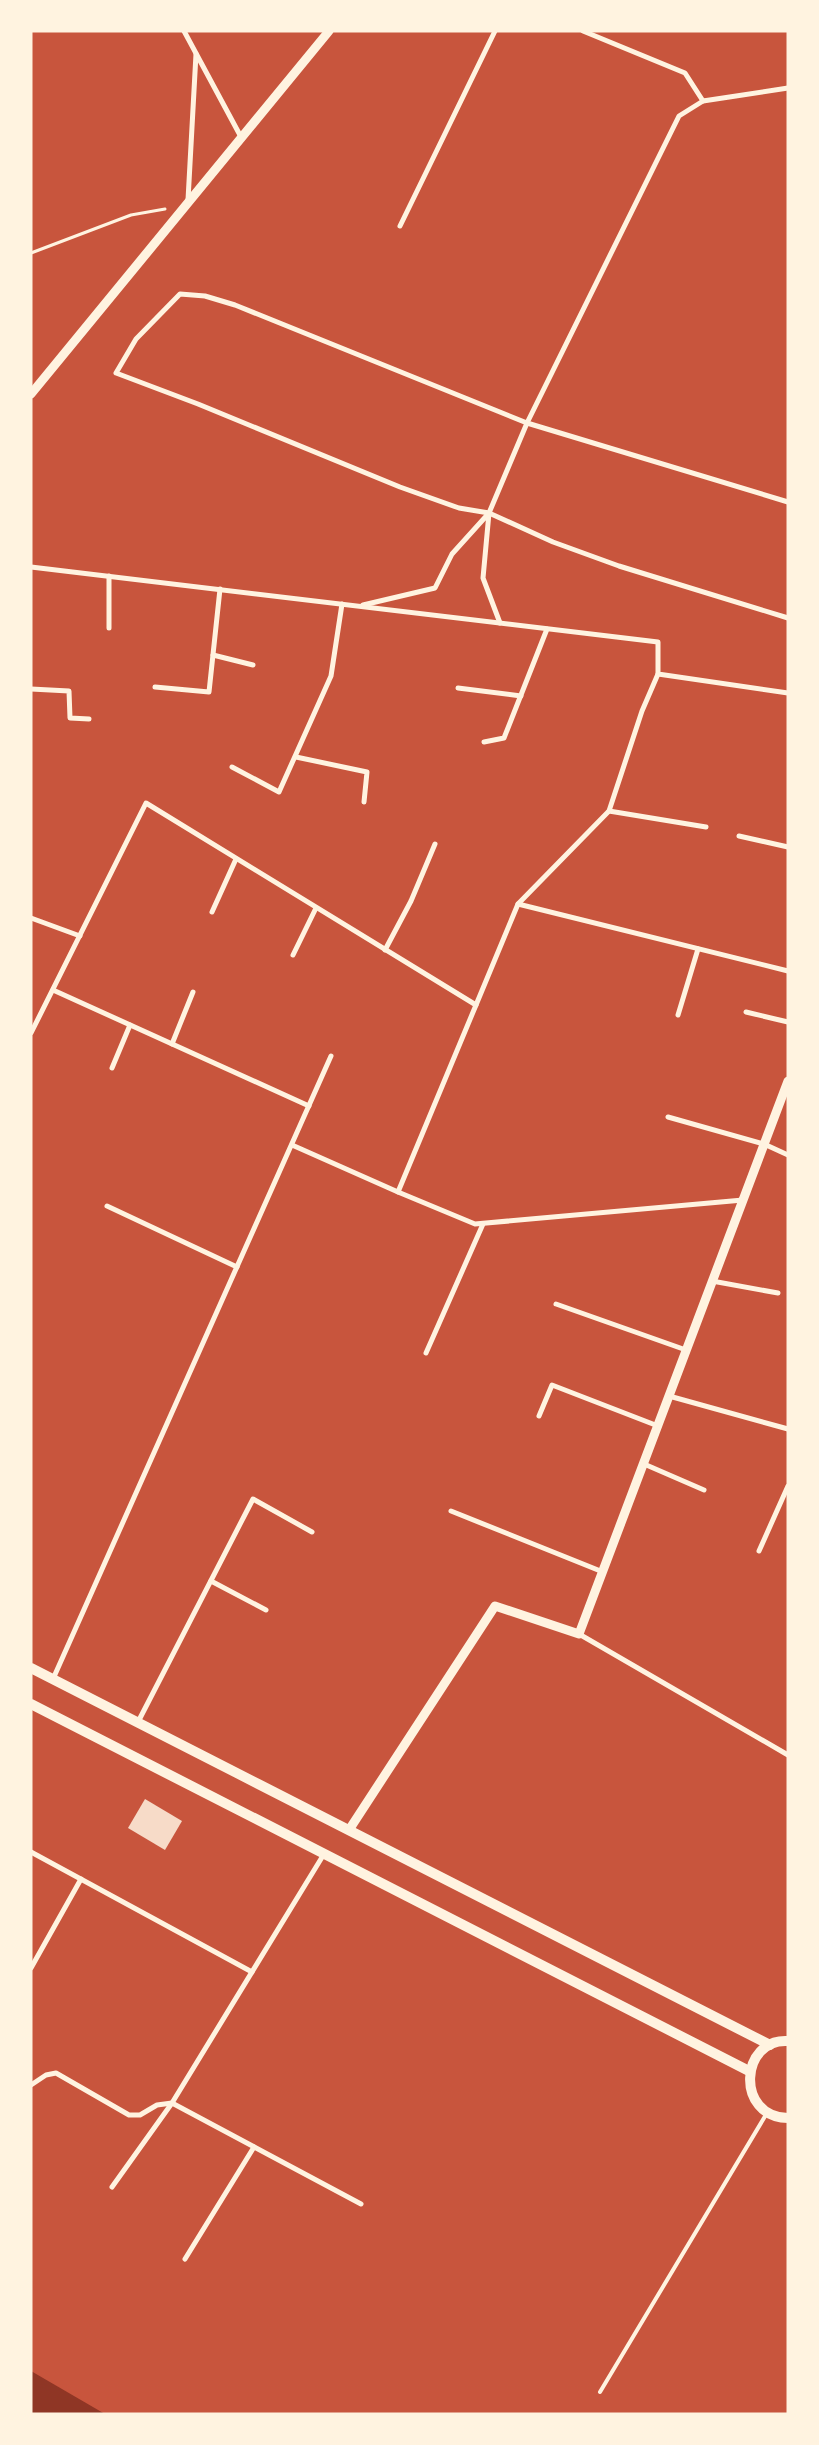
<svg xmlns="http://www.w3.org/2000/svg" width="819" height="2445" font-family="'Open Sans',sans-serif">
  <rect width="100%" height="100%" fill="#c8553d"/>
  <path fill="#8f3625" d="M31,2371L105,2414H31Z"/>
  <path fill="#f7dbc8" d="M145,1799L182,1821L165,1850L128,1828Z"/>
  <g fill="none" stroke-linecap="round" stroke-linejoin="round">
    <path stroke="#fff3e0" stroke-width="3" d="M31,253L131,215L165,209"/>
    <path stroke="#fff3e0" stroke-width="4" d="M600,2392L767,2113"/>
    <g stroke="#fff3e0" stroke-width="5">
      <path d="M184,31L241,137"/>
      <path d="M583,31L685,73L703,101L788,88"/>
      <path d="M703,101L679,116L527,423L788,502"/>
      <path d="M188,200L196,54"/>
      <path d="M400,226L495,31"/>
      <path d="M489,513L527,423L235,305L205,296L180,294L136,339L116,373L198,404L400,487L459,508L489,513L553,542L619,566L788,618"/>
      <path d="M31,567L658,642V674L788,693"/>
      <path d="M109,576V628"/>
      <path d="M363,605L435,588L452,554L489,513L483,578L500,623"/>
      <path d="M213,655L253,665"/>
      <path d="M155,687L209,692L220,589"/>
      <path d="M458,688L521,696"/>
      <path d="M31,689L69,691L70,718L89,719"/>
      <path d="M484,742L504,738L547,629"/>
      <path d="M296,757L367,772L364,802"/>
      <path d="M232,767L279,792L331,676L342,604"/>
      <path d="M609,811L706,827"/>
      <path d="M739,836L788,847"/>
      <path d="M518,904L788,971"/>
      <path d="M212,912L236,859"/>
      <path d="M31,918L80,936"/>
      <path d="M385,950L411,901L435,844"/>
      <path d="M293,955L316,908"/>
      <path d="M53,990L309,1106"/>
      <path d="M476,1005L518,904L609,811L642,711L658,674"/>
      <path d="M746,1012L788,1022"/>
      <path d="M678,1015L698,949"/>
      <path d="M31,1033L146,803L476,1005L398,1192L292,1145"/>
      <path d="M172,1044L193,992"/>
      <path d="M112,1068L130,1025"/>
      <path d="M668,1117L764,1144L788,1155"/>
      <path d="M398,1192L475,1224L743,1200"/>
      <path d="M107,1206L237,1267"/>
      <path d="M712,1281L778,1293"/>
      <path d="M556,1304L686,1350"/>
      <path d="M426,1353L483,1224"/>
      <path d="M669,1396L788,1429"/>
      <path d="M539,1416L552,1385L658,1426"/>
      <path d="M644,1464L704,1490"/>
      <path d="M451,1511L603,1572"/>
      <path d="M759,1551L788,1486"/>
      <path d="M211,1581L266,1610"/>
      <path d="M579,1634L788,1755"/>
      <path d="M53,1679L331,1056"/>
      <path d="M138,1722L253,1499L312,1532"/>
      <path d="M31,1852L252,1972"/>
      <path d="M31,1968L81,1879"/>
      <path d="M31,2085L46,2075L56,2073L129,2115H140L157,2105L172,2103L361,2204"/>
      <path d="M112,2187L172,2103L324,1854"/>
      <path d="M185,2259L254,2147"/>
    </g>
    <g stroke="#fff3e0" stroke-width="9">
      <path d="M31,394L329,31"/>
      <path d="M349,1830L495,1606L579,1634L788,1081"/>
    </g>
    <g stroke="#fff3e0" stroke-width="10">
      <path d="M31,1668L770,2045"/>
      <path d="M31,1704L749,2071"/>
      <path d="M788,2041C740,2038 735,2117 788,2118"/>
    </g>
  </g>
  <rect width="819" height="2445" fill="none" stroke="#fff3e0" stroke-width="65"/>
</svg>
